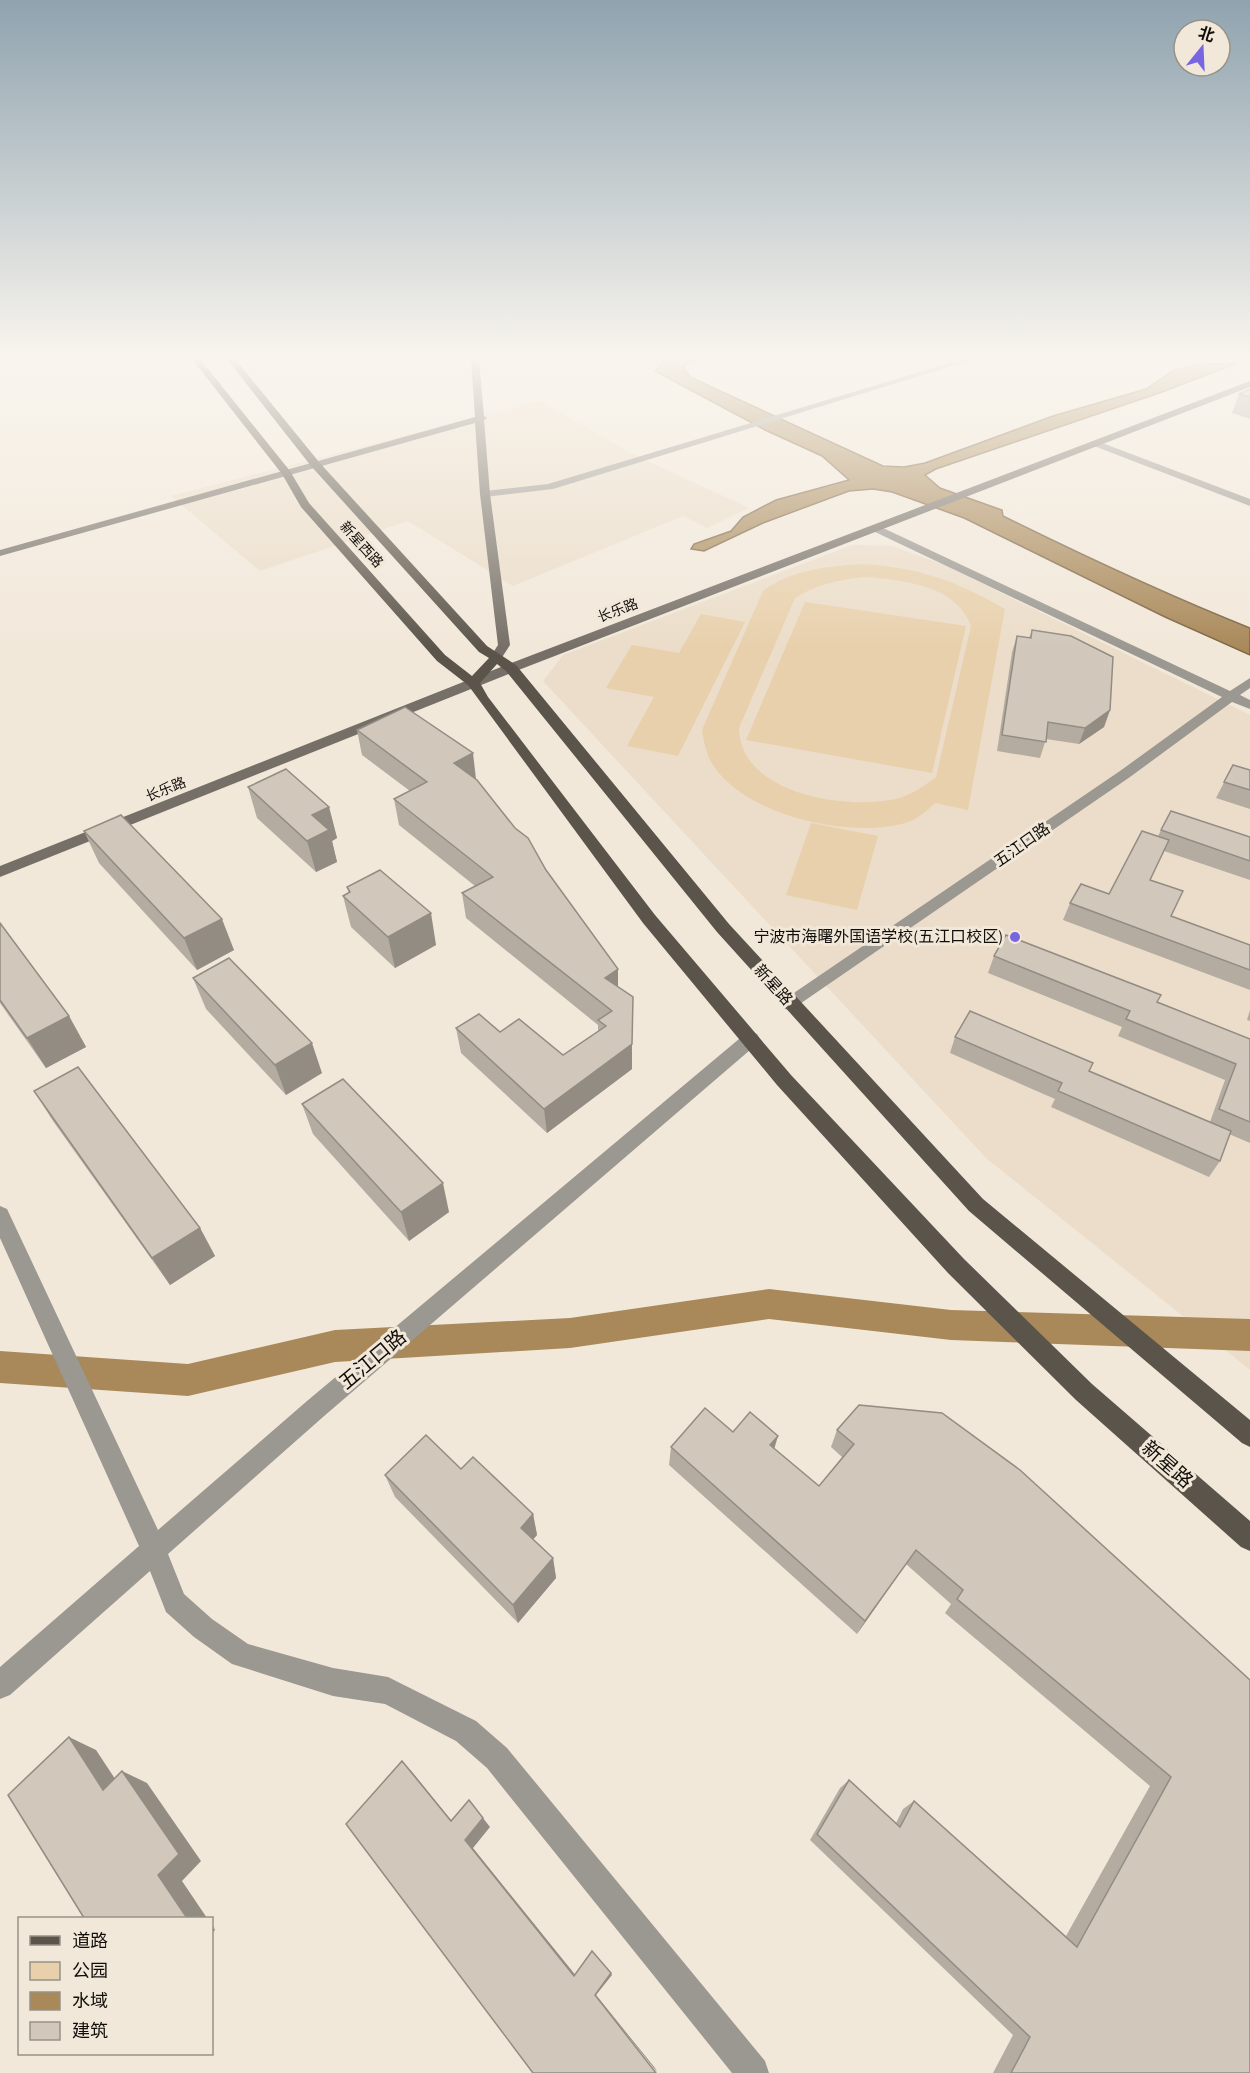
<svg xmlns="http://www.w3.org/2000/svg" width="1250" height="2073" font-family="'Source Sans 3','Noto Sans SC',sans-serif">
  <rect width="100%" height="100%" fill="#f2e8da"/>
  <g fill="#ebddc9">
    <path d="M539,401L637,456L749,508L707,528L683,516L513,586L408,521L260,571L171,496Z"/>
    <path d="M852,545L892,546L942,564L1250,715V1370L986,1158L543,681L563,655Z"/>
  </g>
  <g fill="#e8d0ac" fill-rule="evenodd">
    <path d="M864,564C920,568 957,581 1005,609L968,810L935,803C926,812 916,820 905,823C849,839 746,816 713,765C706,754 704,742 702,730L763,591C792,569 830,566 864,564ZM865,577C902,580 957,585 971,626L936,777C923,787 911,795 896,799C845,810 740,794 739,728L795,598C818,584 838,580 865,577Z"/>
    <path d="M805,602L966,626L932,773L746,740Z"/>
    <path d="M701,614L745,622L678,756L627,746L654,697L606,688L632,645L679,653Z"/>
    <path d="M811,823L878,836L857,910L786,895Z"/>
  </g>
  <path fill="#a9895a" stroke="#7c6442" stroke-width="1.5" d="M698,359L689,362L684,367L690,377L883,466L904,467L925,463L1053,416L1146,389L1174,370L1202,364L1238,363L1162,392L936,469L925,475L940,488L1002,510L1003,516C1084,556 1167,595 1250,628V655L1165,617L964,518L892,492L873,489L849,491L763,523L704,551L691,549L694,544L731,531L743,517L776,500L849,480L822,456L765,430L655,371L664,360Z"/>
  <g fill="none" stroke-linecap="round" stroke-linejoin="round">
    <path fill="#a9895a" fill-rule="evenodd" d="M769,1289L951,1310L1250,1319V1351L951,1340L769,1319L570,1348L335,1362L188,1396L0,1383V1351L188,1364L335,1330L570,1318Z"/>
    <g fill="#9b9791" fill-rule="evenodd">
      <path d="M963,359H975L553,489L485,497L480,494L485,491L548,484Z"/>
      <path d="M1097,441L1250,499V506L1094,446V442Z"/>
      <path d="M873,527H881L1230,691L1250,678V688L1240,695L1250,700V709L1232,702L1130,777L791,1010L785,1009L782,1004L785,999L1120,771L1222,697L873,531Z"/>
      <path d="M751,1032L757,1034L760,1039L757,1044L323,1417L168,1554L184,1594L212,1619L248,1644L333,1668L388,1677L476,1721L507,1748L765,2061L769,2073H732L487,1768L456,1741L385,1704L333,1696L232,1664L194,1637L166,1612L150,1571L10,1695L0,1699V1667L139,1546L0,1238V1206L7,1209L158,1530L307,1401L745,1034Z"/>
    </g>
    <g fill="#756f67" fill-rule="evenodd">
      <path d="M471,359H479L484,416L487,418L484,420L490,494L510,645L499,662H491L489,659L498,645L480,494L475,423L0,556V550L475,417Z"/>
      <path d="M1250,381V387L516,671L0,877V866L506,665Z"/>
    </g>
    <path fill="#5b544a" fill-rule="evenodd" d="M192,359H200L290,471L309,503L445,655L472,676L489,658L479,652L311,466L227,359H235L319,462L487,646L516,665L729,924L983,1199L1250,1420V1447L1242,1443L969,1211L717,932L506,671L497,664L480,683L488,697L655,915L791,1075L964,1259L1092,1384L1250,1521V1551L1241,1547L1076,1400L948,1273L777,1085L643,923L468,685L437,661L301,507L282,474Z"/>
  </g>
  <g fill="#b4aca1">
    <path d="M1250,389V419L1232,413L1239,394Z"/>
    <path d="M1032,630L1110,710L1104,727L1079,744L1046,739L1040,758L997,751L1012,652L1017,636L1029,638Z"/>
    <path d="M357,730L476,779H475L546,870L618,969V987L632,1069L547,1133L461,1053L456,1028L500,1032L563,1055L598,1031V1025L466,918L462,893L475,886L399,825L394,799L410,791L362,755Z"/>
    <path d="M1233,765L1250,770V809L1216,798Z"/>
    <path d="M248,787L329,807L337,838L332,841L337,862L316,872L257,818Z"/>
    <path d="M1171,811L1250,837V880L1164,851L1150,880L1171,916L1250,945V990L1063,920L1070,903L1109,894L1158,836Z"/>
    <path d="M84,831L234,950L197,970L99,863Z"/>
    <path d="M347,887L436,945L395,968L351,927L343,896L349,893Z"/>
    <path d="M0,923L69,1016L86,1047L46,1068L0,1003Z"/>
    <path d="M994,956L1157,1002L1250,1039V1143L1229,1134L1220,1161L1209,1177L1051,1107L1055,1099L950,1053L955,1037L1089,1071L1210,1122L1225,1080L1118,1036L1122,1027L988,973Z"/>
    <path d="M193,978L322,1073L286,1095L206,1009Z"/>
    <path d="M1250,1010V1021L1247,1020Z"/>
    <path d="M34,1091L200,1228L215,1256L170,1285L53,1121Z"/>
    <path d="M302,1104L449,1212L409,1241L313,1134Z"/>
    <path d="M837,1430L1250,1680V2073H993L1013,2035L810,1840L840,1788L849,1780L896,1823L903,1809L914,1801L1066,1936L1150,1786L945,1613L951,1604L906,1564L857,1634L669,1465L671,1447L733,1432L774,1448L819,1486L842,1457L831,1447Z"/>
    <path d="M461,1469L533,1514L537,1535L533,1539L553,1558L556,1578L518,1623L395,1497L385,1475Z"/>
  </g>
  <g fill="#928c83">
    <path d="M1110,710L1104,727L1079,744L1085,728Z"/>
    <path d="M473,753L476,779L457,788L454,763Z"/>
    <path d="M329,807L337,838L332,841L337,862L316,872L307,841L312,815Z"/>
    <path d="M431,913L436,945L395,968L388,937Z"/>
    <path d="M222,919L234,950L197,970L184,938Z"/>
    <path d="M618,969V995L605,978Z"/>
    <path d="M69,1016L86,1047L46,1068L27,1038Z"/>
    <path d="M312,1043L322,1073L286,1095L275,1065Z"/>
    <path d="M632,1044V1069L547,1133L544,1109Z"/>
    <path d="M443,1183L449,1212L409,1241L401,1212Z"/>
    <path d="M200,1228L215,1256L170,1285L152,1258Z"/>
    <path d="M778,1436L773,1453L770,1445Z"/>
    <path d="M533,1514L537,1535L526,1548L521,1528Z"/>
    <path d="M916,1550L906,1564L857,1634L865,1621Z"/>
    <path d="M553,1558L556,1578L518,1623L513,1605Z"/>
    <path d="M69,1737L96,1750L129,1800L103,1790Z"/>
    <path d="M402,1761L413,1773L459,1830L451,1821Z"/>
    <path d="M122,1771L147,1783L201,1861L182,1881L207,1918H187L158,1875Z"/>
    <path d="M483,1818L490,1827L473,1848L577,1977L574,1976L465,1840Z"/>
    <path d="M212,1924L215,1930L212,1934Z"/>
    <path d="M611,1973L612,1975L596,1995L655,2068L657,2072L595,1995Z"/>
  </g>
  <g fill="#d1c8bb" stroke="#928c83" stroke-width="1.5">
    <path d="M1250,389V397L1239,394Z"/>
    <path d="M1032,630L1071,636L1113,657L1110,710L1085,728L1048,722L1046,742L1002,735L1017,636L1031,638Z"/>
    <path d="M405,707L473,753L454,763L477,780L515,828L528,838L546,870L618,969L605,978L633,997L632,1044L544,1109L456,1028L479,1014L500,1032L519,1019L563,1055L606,1026L598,1020L612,1011L462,893L493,877L394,799L427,782L357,730Z"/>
    <path d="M1233,765L1250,770V790L1224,782Z"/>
    <path d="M286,769L329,807L312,815L329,830L307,841L248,787Z"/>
    <path d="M1171,811L1250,837V861L1161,830Z"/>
    <path d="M121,815L222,919L184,938L84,831Z"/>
    <path d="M1142,831L1169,840L1150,880L1183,891L1171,916L1250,945V970L1070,903L1081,884L1109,894Z"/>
    <path d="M380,870L431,913L388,937L343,896L350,892L347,887Z"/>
    <path d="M0,923L69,1016L27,1038L0,1000Z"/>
    <path d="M1006,935L1161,995L1157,1002L1250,1039V1122L1219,1109L1236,1064L1126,1019L1130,1011L994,956Z"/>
    <path d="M229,958L312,1043L275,1065L193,978Z"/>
    <path d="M970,1011L1093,1063L1089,1071L1231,1131L1220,1161L1058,1091L1062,1083L955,1037Z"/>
    <path d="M78,1067L200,1228L152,1258L34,1091Z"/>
    <path d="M343,1079L443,1183L401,1212L302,1104Z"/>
    <path d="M859,1405L942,1413L1020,1470L1250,1680V2073H1011L1030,2037L817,1834L849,1780L900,1827L914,1801L1077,1947L1171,1777L957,1599L963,1590L916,1550L865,1621L671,1447L705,1408L733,1432L750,1412L778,1436L770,1445L819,1486L854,1444L837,1430Z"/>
    <path d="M426,1435L461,1469L473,1457L533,1514L521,1528L553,1558L513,1605L385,1475Z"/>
    <path d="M69,1737L103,1790L122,1771L179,1854L158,1875L187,1918H84L8,1795Z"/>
    <path d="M402,1761L451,1821L469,1800L483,1818L465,1840L574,1976L592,1951L611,1973L595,1995L656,2073H533L346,1824Z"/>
  </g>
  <linearGradient id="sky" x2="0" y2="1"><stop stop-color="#8fa3af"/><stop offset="0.55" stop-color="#f9f5ee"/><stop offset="1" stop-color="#f9f5ee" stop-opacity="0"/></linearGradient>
  <rect width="1250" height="649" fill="url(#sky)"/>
  <circle fill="#7865e0" stroke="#f2e8da" stroke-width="2" cx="1015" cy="937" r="6"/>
  <g text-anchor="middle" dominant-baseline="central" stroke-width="6" stroke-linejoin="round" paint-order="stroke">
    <g font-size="14" fill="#120f0a" stroke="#f2e8da">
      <text transform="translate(361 545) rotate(48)">新星西路</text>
      <text transform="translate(618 611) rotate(-21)">长乐路</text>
      <text transform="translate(166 790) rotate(-22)">长乐路</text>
    </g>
    <g font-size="16" fill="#120f0a" stroke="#f2e8da">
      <text transform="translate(1022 845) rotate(-35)">五江口路</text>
      <text transform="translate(773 985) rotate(48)">新星路</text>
    </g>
    <g font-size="16" fill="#120f0a" stroke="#f2e8da" text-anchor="end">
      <text x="1003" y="937">宁波市海曙外国语学校(五江口校区)</text>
    </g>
    <g font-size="20" fill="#120f0a" stroke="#f2e8da">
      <text transform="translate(373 1360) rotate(-40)">五江口路</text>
      <text transform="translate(1167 1465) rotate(41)">新星路</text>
    </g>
  </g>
  <rect x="18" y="1917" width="195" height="138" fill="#f2e8da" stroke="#989187" stroke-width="1.5"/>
  <rect x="30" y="1936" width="30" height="9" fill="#5b544a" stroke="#989187" stroke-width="1.5"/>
  <text x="72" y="1947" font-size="18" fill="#120f0a">道路</text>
  <rect x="30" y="1962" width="30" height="18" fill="#e8d0ac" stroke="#989187" stroke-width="1.5"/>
  <text x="72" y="1977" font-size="18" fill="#120f0a">公园</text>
  <rect x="30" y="1992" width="30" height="18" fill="#a9895a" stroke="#989187" stroke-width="1.5"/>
  <text x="72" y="2007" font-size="18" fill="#120f0a">水域</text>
  <rect x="30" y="2022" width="30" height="18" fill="#d1c8bb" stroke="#989187" stroke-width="1.5"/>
  <text x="72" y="2037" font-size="18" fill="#120f0a">建筑</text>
  <g transform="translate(1202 48) rotate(18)"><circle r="28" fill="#f2e8da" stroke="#989187" stroke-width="1.5"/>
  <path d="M0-4.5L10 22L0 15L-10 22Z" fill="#7865e0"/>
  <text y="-9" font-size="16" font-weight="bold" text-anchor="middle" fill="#120f0a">北</text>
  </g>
</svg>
